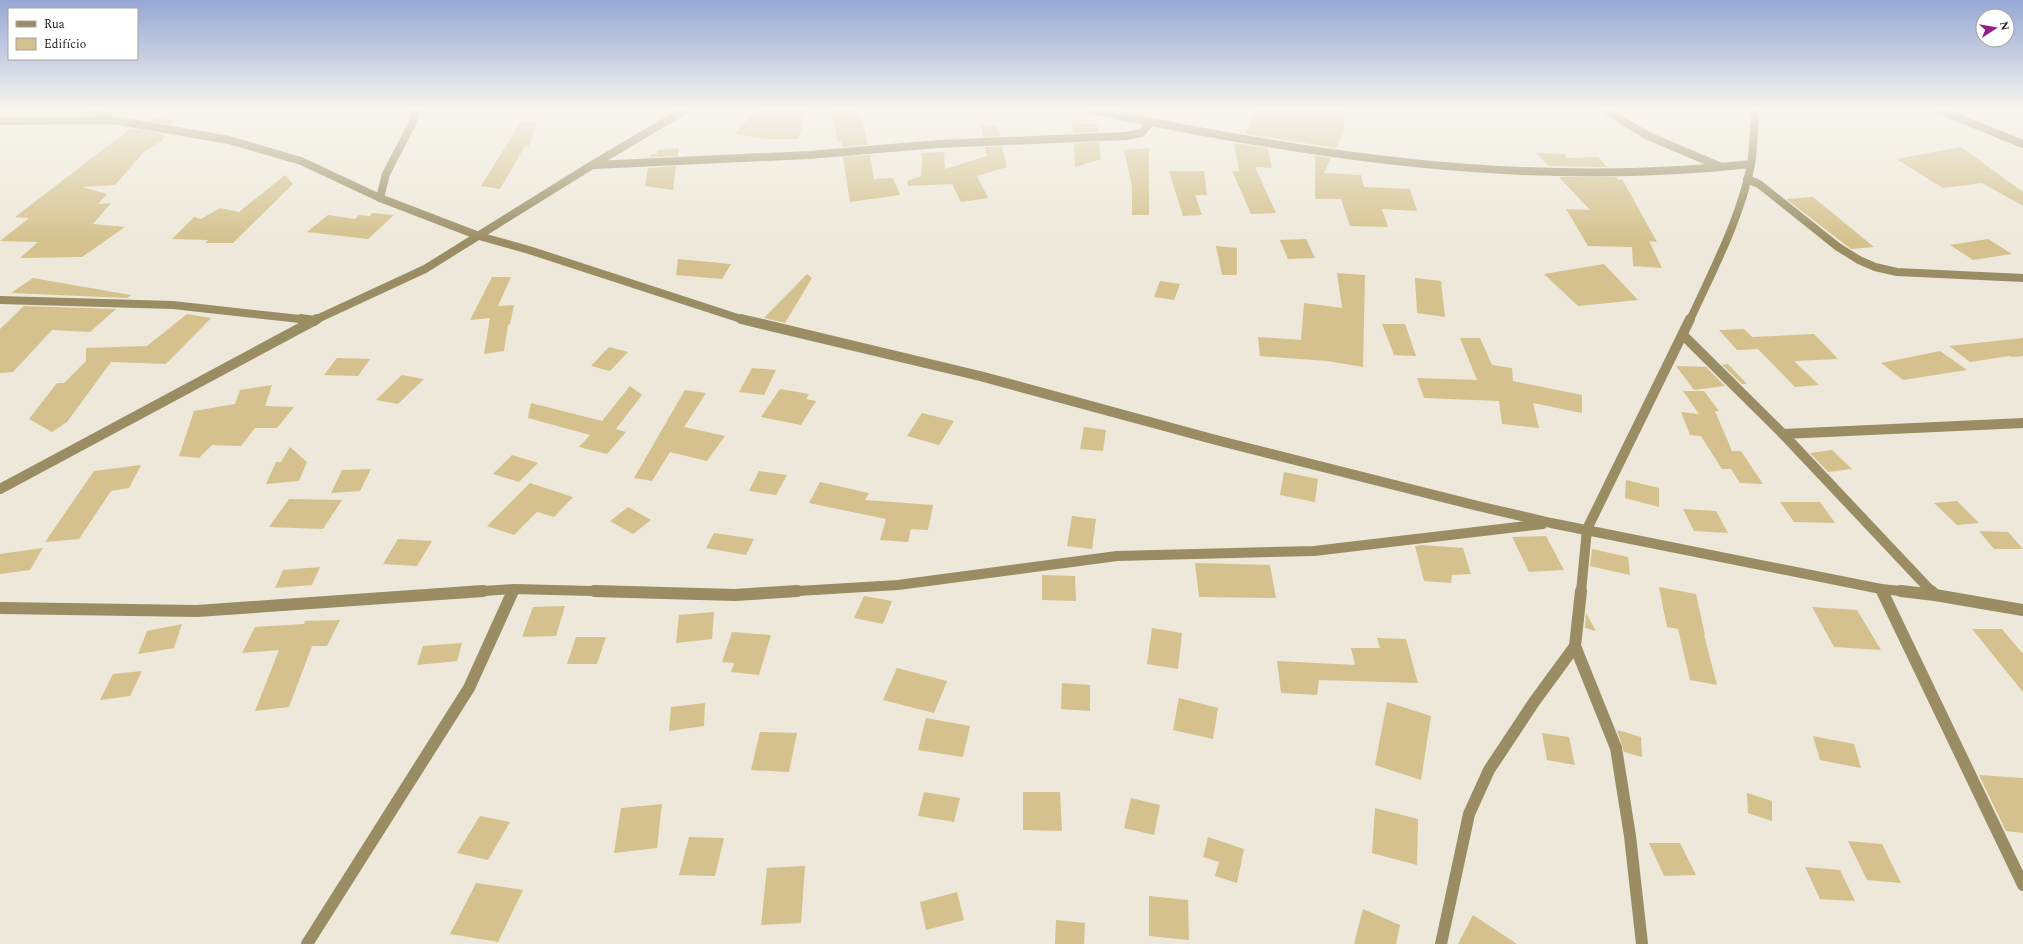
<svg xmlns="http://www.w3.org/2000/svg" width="2023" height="944" font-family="Spectral,serif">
  <rect width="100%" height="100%" fill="#ede8d9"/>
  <g fill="#d4c18d">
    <path d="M757,110H808L798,139H767L734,134Z"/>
    <path d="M831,110H860L868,145L842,147L841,141L838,142Z"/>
    <path d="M1258,110H1343L1344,132L1336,148L1245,134Z"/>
    <path d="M156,117L173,121L171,125L147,121Z"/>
    <path d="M537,122L529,146H525L500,189L481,186L520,123Z"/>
    <path d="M1073,124H1097L1098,132L1073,133Z"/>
    <path d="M981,125H997L1000,136L983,137Z"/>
    <path d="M131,128L165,134L162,141L144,152L115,185L82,187L107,194L98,204L111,203L93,224L125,227L82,257L20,258L38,242L0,241L29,218L15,217Z"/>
    <path d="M1099,142L1101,159L1075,167L1074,143Z"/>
    <path d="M1234,143L1268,148L1272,168L1255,167L1276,213L1251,214L1232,171H1239Z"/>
    <path d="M985,147H1002L1007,167L977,176L988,198L961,202L952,184L908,186L907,181L921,176L922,153L944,152L945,169L987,156Z"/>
    <path d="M1961,147L2023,192V206L1982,183L1943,188L1896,159Z"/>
    <path d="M679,148L678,156L650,157L651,154H657V150Z"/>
    <path d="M1149,148V215H1132V187L1124,150Z"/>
    <path d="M1536,153L1565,154L1567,158L1598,157L1607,167L1549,166Z"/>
    <path d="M870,155L874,179L893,178L900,195L850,202L843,157Z"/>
    <path d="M1315,156L1331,158L1324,173L1361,175L1364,187L1410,189L1417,211L1382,209L1388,227L1350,226L1341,199H1315Z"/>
    <path d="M676,166L673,190L645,186L648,168Z"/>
    <path d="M1169,171H1204L1207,195H1195L1202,215L1183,216Z"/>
    <path d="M285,175L293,184L233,243H205L208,240L172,239L194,217L201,219L220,208L239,212Z"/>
    <path d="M1559,177H1616L1619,180L1622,179L1657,242L1649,241L1662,268L1633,266L1632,247L1588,246L1566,209L1590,210Z"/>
    <path d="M1813,197L1874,247L1851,249L1786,199Z"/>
    <path d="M372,213L394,215L368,239L307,232L328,215L355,219L359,215L370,216Z"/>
    <path d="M1306,239L1315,258L1288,259L1280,240Z"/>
    <path d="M1988,239L2012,254L1973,260L1950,245Z"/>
    <path d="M1216,246L1237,248V275H1222Z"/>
    <path d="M678,259L731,264L722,279L676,275Z"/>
    <path d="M1604,264L1638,300L1578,306L1544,274Z"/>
    <path d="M1337,273L1365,275L1363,367L1327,361L1260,356L1258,337L1301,340L1304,303L1342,308Z"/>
    <path d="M807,274L812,278L785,323L764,318Z"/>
    <path d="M492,277H511L498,306L514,305L510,324L508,325L504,351L484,354L490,318L470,320Z"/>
    <path d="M33,278L50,281L131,295L127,298L11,293Z"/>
    <path d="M1415,278L1441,281L1445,317L1417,313Z"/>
    <path d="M1160,281L1180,284L1174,300L1154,297Z"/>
    <path d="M24,306L116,309L90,332L52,330L13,372L0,373V329Z"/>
    <path d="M187,314L211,318L166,364L111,362L67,422L52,432L29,419L57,383H64L86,361V348L147,346Z"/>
    <path d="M1382,324H1405L1416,356L1394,355Z"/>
    <path d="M1744,329L1752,337L1814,334L1838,359L1794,361L1819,385L1795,387L1758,349L1737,350L1719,330Z"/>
    <path d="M1460,338H1480L1492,365L1512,368L1513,381L1582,395V413L1533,403L1539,428L1502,424L1499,401L1424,398L1417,378L1477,380Z"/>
    <path d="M2023,338V356L2012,357L2010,356L1970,362L1949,346Z"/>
    <path d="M609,347L628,352L610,371L591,366Z"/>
    <path d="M1940,351L1967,370L1903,380L1881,363Z"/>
    <path d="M337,358L370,359L358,376L324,375Z"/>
    <path d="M1728,364L1747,384H1742L1722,365Z"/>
    <path d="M1676,366L1706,367L1725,386L1694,390Z"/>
    <path d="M752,368L776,370L764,395L739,392Z"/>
    <path d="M402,375L424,379L398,404L376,400Z"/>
    <path d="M272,385L265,406L294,407L277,428H255L241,446L212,445L199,458L179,456L194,411L235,404L240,390Z"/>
    <path d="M630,386L642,395L616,429L626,432L607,454L579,447L590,435L528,418L531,403L602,421Z"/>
    <path d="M780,389L809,394L806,399L816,401L801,425L761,417Z"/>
    <path d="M685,390L706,393L684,427L725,436L707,461L670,452L652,481L634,478Z"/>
    <path d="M1683,391H1704L1719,411H1715L1732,451H1741L1763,484L1740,483L1731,469H1722L1701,436L1690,435L1681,412L1699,414Z"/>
    <path d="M922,413L954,421L939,445L907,436Z"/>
    <path d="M1084,427L1106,430L1103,451L1080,449Z"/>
    <path d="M290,447L307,462L299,481L266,484L276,462H281Z"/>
    <path d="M1832,450L1852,469L1828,472L1810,453Z"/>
    <path d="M512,455L538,463L519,482L493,474Z"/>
    <path d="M141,465L129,488L111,491L79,539L45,542L94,471Z"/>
    <path d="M371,469L360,491L331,493L342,470Z"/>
    <path d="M759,471L787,475L776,495L749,491Z"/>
    <path d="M1284,472L1318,479L1315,502L1280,495Z"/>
    <path d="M1626,480L1659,488V507L1625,498Z"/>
    <path d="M820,482L869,493L865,500L933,505L928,530L911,529L908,542L880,540L886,519L809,503Z"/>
    <path d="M530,483L573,497L554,517L537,512L514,535L487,526Z"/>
    <path d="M289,499L342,500L323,529L269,527Z"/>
    <path d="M1957,501L1979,523L1957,525L1934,503Z"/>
    <path d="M1780,502H1820L1835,523L1794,522Z"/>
    <path d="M628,507L651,520L633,534L610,521Z"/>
    <path d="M1683,509L1716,511L1728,533L1694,531Z"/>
    <path d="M1072,516L1096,519L1092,549L1067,546Z"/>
    <path d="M1979,531L2008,532L2023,549H1994Z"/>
    <path d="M714,533L754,539L746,555L706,548Z"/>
    <path d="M1546,536L1564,570L1529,572L1512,537Z"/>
    <path d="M398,539L432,541L417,566L383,564Z"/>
    <path d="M1422,545L1463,548L1471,574L1452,575L1451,583L1424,581L1415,546Z"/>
    <path d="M43,548L30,570L0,574V554Z"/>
    <path d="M1592,549L1628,557L1630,575L1590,566Z"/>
    <path d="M1195,563L1270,565L1276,598L1199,597Z"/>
    <path d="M320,567L312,585L275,588L283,570Z"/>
    <path d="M1042,575L1075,576L1076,601L1042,600Z"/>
    <path d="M1659,587L1696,594L1705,635H1704L1717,685L1690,680L1678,629L1667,627Z"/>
    <path d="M864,596L892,601L883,624L854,618Z"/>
    <path d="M565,606L556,636L522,637L533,607Z"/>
    <path d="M1812,607L1857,610L1881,650L1834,647Z"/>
    <path d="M714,612L712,639L676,643L679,615Z"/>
    <path d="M1586,613L1596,631L1585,628Z"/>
    <path d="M340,620L327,646H312L289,707L255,711L279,650L242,653L255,627L304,624L305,621Z"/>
    <path d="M182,624L174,648L138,654L147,631Z"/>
    <path d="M1152,628L1182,633L1178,669L1147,664Z"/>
    <path d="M1972,629H2002L2023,654V692Z"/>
    <path d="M732,632L771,635L759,675L731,672L734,663L722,662Z"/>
    <path d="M576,637H606L597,664H567Z"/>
    <path d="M1377,638L1406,639L1418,683L1319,680L1317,695L1281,693L1277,661L1355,665L1351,648H1380Z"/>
    <path d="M462,643L457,661L417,665L423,646Z"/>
    <path d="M897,668L947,681L934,713L883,700Z"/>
    <path d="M142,671L130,696L100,700L113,674Z"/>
    <path d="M1062,683L1090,685V711L1061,709Z"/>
    <path d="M1179,698L1218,708L1213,739L1173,730Z"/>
    <path d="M1387,702L1431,716L1421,780L1375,765Z"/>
    <path d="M705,703L704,726L669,731L671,707Z"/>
    <path d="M926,718L970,726L963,757L918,750Z"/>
    <path d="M1617,730L1641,737L1642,757L1624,752Z"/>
    <path d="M760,732L797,733L789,772L751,770Z"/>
    <path d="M1542,733L1569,737L1575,765L1547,760Z"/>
    <path d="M1813,736L1854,744L1861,768L1820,760Z"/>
    <path d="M1979,775L2023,778V833L2006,831Z"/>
    <path d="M924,792L960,798L954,822L918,816Z"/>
    <path d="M1023,792H1060L1062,831L1023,830Z"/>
    <path d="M1747,793L1772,801V821L1748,813Z"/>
    <path d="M1131,798L1160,805L1154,835L1124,828Z"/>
    <path d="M662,804L657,848L614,853L621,808Z"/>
    <path d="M1375,808L1418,819L1417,865L1372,853Z"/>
    <path d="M480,816L510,822L488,860L457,853Z"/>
    <path d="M689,837L724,838L715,876L679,875Z"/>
    <path d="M1208,837L1244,849L1237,883L1215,876L1219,862L1203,857Z"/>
    <path d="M1848,841L1882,844L1901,883L1867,880Z"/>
    <path d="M1649,843H1680L1696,875L1664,876Z"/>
    <path d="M805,866L801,923L761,925L767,868Z"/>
    <path d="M1805,867L1840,870L1855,901L1820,899Z"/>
    <path d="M476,883L523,890L498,942L450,934Z"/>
    <path d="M957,892L964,920L926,930L920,902Z"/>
    <path d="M1149,896L1188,900L1189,940L1149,936Z"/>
    <path d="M1363,909L1400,925L1396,944H1354Z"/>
    <path d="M1473,915L1517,944H1458Z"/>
    <path d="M1056,920L1085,923L1084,944H1055Z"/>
  </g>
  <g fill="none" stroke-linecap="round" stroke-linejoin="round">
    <g stroke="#9a8c63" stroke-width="8">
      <path d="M93,110L111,119"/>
      <path d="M1092,110C1312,156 1526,189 1751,164"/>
      <path d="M1606,110L1646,135L1719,166"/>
      <path d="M1939,110L2023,144"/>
      <path d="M0,121L113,120L229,140L301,161L380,198L479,236L529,250L744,320"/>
      <path d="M594,165L809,155L938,144L1126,136L1141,133L1150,123"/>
      <path d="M1747,179L1759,184L1838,247L1859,260L1875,267L1897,272L2023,278"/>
      <path d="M380,198L386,174L412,124L417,110"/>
      <path d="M0,300L173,305L309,320"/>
      <path d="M315,320L425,269L592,165L685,110"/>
      <path d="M1690,320C1713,270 1740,219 1751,165C1754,147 1753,128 1756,110"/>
    </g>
    <g stroke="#9a8c63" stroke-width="10">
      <path d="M301,319L314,321"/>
      <path d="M741,319L980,376L1216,440L1478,506L1551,523L1881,589L1910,592"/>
      <path d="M1683,335L1783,434L1932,592"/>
      <path d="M1783,434L2023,423"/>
      <path d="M0,489L317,319"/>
      <path d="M1881,589L1883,592"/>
      <path d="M468,592L514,589L631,592"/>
      <path d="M513,592L514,589"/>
      <path d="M781,592L898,585L1117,556L1314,551L1543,524"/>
      <path d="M1581,592L1587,529L1690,319"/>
    </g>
    <g stroke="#9a8c63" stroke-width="12">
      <path d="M594,591L735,595L797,591"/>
      <path d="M1581,591L1575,646L1616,748L1630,836L1642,944"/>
      <path d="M1882,591L2023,885"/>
      <path d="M1901,591L1935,595L2023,610"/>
      <path d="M1931,591L1935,595"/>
      <path d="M0,608L197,611L483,591"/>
      <path d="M307,944L469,688L513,591"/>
      <path d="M1441,944L1469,814L1489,770L1534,702L1575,646"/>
    </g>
  </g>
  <linearGradient id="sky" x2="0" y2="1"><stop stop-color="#97a7d5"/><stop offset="0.45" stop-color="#f7f5ee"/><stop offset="1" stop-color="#f7f5ee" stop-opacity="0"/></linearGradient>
  <rect width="2023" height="243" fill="url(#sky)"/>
  <rect x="8" y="8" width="130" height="52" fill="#ffffff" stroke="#a3a3a1"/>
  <rect x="16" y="21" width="20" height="6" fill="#9a8c63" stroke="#a3a3a1"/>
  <text x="44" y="28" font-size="12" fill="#1a1813">Rua</text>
  <rect x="16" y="38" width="20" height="12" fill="#d4c18d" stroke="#a3a3a1"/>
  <text x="44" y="48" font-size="12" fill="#1a1813">Edifício</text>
  <g transform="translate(1995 28) rotate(78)"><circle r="19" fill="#ffffff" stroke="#a3a3a1"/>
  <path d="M0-3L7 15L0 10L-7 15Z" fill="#8b2186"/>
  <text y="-6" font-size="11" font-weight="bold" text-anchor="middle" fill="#1a1813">N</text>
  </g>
</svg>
